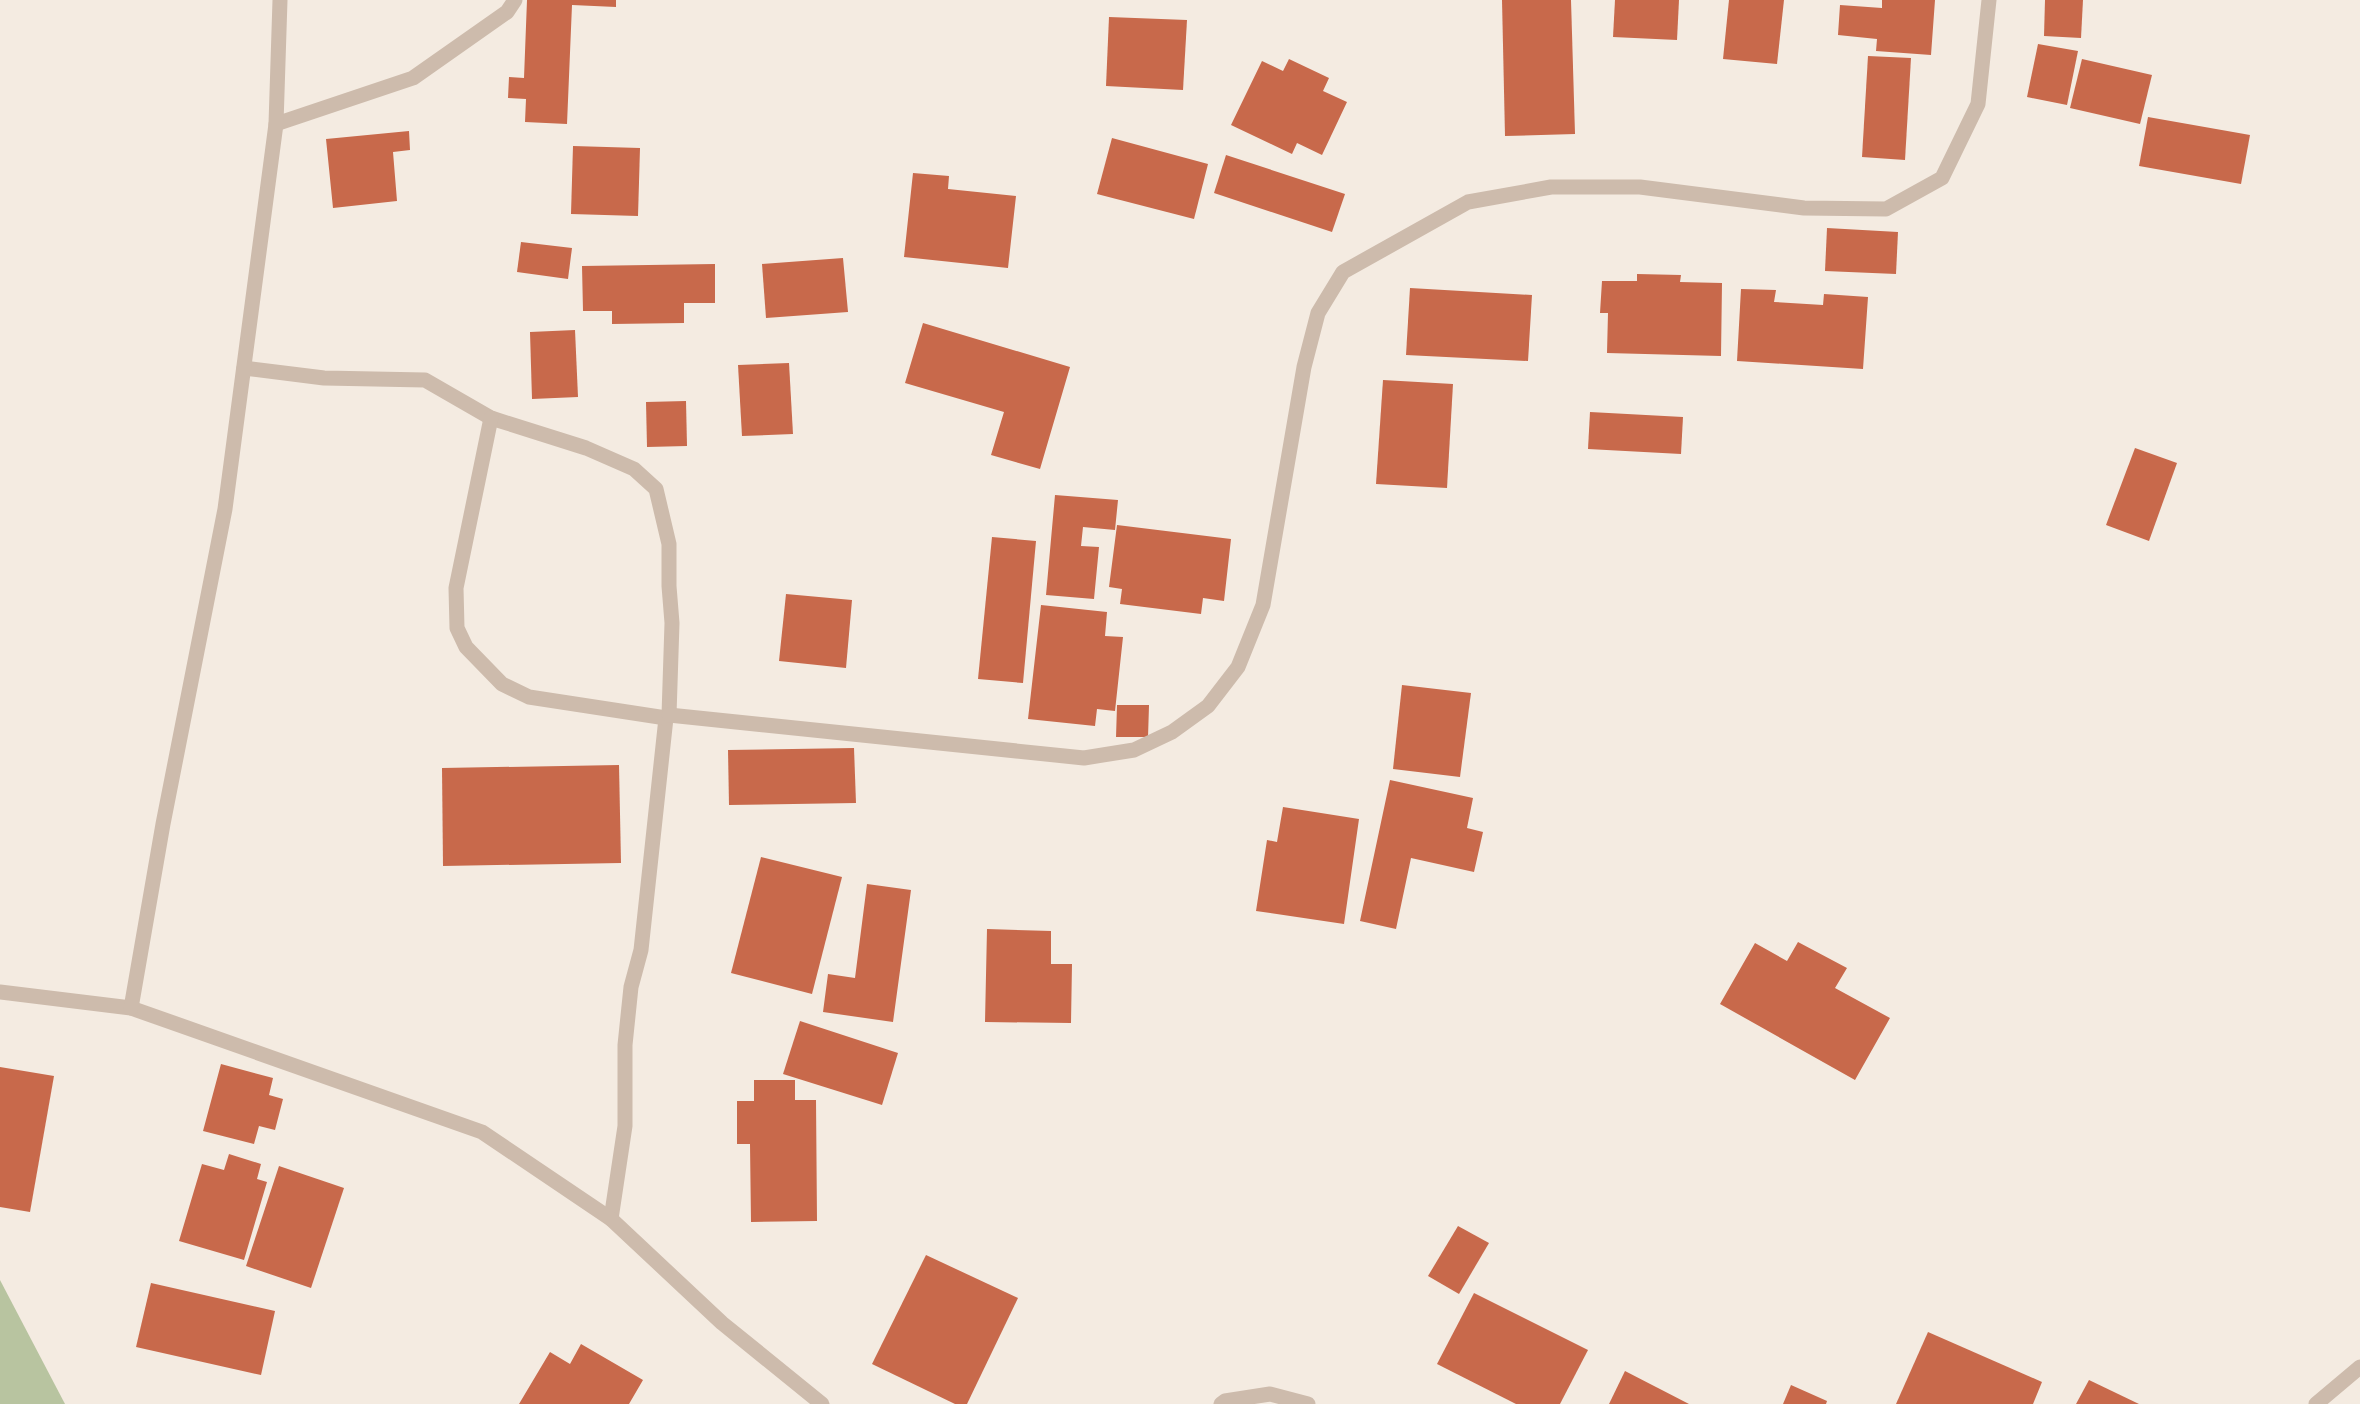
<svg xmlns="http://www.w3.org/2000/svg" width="2360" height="1404" font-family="'PT Sans',sans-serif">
  <rect width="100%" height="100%" fill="#f4ebe1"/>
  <path fill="#b8c4a0" d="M0,1280L65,1404H0Z"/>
  <g fill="#c8694b">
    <path d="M527,0H616V7L572,5L567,124L525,122L526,99L508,98L509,77L524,78Z"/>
    <path d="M1502,0H1571L1575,134L1505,136Z"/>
    <path d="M1615,0H1679L1677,40L1613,37Z"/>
    <path d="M1729,0H1784L1777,64L1723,59Z"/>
    <path d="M1882,0H1935L1931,55L1876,51L1877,39L1838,35L1840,5L1882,8Z"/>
    <path d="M2045,0H2083L2081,38L2044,36Z"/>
    <path d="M1109,17L1187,20L1183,90L1106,86Z"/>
    <path d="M2038,44L2078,51L2067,105L2027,97Z"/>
    <path d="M1868,56L1911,58L1905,160L1862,157Z"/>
    <path d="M1289,59L1329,78L1323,91L1347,102L1322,155L1297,143L1292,154L1231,125L1262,61L1283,71Z"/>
    <path d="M2082,59L2152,75L2140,124L2070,108Z"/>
    <path d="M2148,117L2250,135L2241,184L2139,166Z"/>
    <path d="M409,131L410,150L393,152L397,201L333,208L326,139Z"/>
    <path d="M1112,138L1208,164L1194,219L1097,194Z"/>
    <path d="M573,146L640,148L638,216L571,214Z"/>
    <path d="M1226,155L1345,194L1332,232L1214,193Z"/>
    <path d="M913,173L949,176L948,189L1016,196L1008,268L904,257Z"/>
    <path d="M1827,228L1898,232L1896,274L1825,271Z"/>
    <path d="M521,242L572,248L568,279L517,272Z"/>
    <path d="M843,258L848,312L766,318L762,264Z"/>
    <path d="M715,264V303H684V323L612,324V311H583L582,266Z"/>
    <path d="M1637,274L1681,275L1680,282L1722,283L1721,356L1607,353L1608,313H1600L1602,281H1637Z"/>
    <path d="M1410,288L1532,295L1528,361L1406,355Z"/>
    <path d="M1741,289L1776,290L1774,302L1823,305L1824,294L1868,297L1863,369L1737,361Z"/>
    <path d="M923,323L1070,367L1040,469L991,455L1004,412L905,383Z"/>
    <path d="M575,330L578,397L532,399L530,332Z"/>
    <path d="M789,363L793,434L742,436L738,365Z"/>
    <path d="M1383,380L1453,384L1447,488L1376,484Z"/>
    <path d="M686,401L687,446L647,447L646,402Z"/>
    <path d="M1590,412L1683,417L1681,454L1588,449Z"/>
    <path d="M2135,448L2177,463L2149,541L2106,525Z"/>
    <path d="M1055,495L1118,500L1115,530L1083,527L1081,546L1099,547L1094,599L1046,595Z"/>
    <path d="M1117,525L1231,539L1224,601L1203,598L1201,614L1120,604L1122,589L1109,587Z"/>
    <path d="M992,537L1036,541L1023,683L978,679Z"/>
    <path d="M786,594L852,600L846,668L779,661Z"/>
    <path d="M1041,605L1107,612L1105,636L1123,637L1115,711L1097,709L1095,726L1028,719Z"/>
    <path d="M1402,685L1471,693L1460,777L1393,769Z"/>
    <path d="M1117,705H1149L1148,737H1116Z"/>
    <path d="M854,748L856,803L729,805L728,750Z"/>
    <path d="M619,765L621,863L443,866L442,768Z"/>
    <path d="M1390,780L1473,798L1467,828L1483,832L1474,872L1411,858L1396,929L1360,921Z"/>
    <path d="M1283,807L1359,819L1344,924L1256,911L1267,840L1277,842Z"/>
    <path d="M761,857L842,877L812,994L731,973Z"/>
    <path d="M867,884L911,890L893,1022L823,1012L828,974L855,978Z"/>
    <path d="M987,929L1051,931V964H1072L1071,1023L985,1022Z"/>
    <path d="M1798,942L1847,968L1835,988L1890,1018L1855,1080L1720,1004L1755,943L1787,961Z"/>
    <path d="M800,1021L898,1053L882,1105L783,1074Z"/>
    <path d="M221,1064L273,1078L269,1095L283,1099L275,1130L259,1126L254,1144L203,1131Z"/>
    <path d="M0,1067L54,1076L30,1212L0,1207Z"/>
    <path d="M754,1080H795V1100H816L817,1221L751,1222L750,1144H737V1101H754Z"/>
    <path d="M229,1154L261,1164L257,1179L267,1182L244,1260L179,1241L202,1164L224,1170Z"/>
    <path d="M279,1166L344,1188L311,1288L246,1266Z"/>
    <path d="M1458,1226L1489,1243L1459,1294L1428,1276Z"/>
    <path d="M926,1255L1018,1298L967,1404H955L872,1364Z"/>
    <path d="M151,1283L275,1311L261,1375L136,1347Z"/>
    <path d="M1474,1293L1588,1350L1560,1404H1516L1437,1364Z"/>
    <path d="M1928,1332L2042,1382L2033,1404H1896Z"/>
    <path d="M581,1344L643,1380L629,1404H519L550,1352L570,1364Z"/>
    <path d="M1625,1371L1689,1404H1609Z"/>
    <path d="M2089,1380L2139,1404H2076Z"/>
    <path d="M1791,1385L1827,1401L1826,1404H1783Z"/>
  </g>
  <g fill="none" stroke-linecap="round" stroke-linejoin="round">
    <g stroke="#cdbbac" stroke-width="15">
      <path d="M276,124L413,78L507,12L515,0"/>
      <path d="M244,368L324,378L425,380L491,418L586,448L634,469L656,489L669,544V586L672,623L669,715L666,718L641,950L631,987L625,1045V1126L611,1219"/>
      <path d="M491,418L456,588L457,628L466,647L502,684L529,697L666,718"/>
      <path d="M669,715L1084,758L1134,750L1172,732L1208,706L1238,667L1263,605L1304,367L1318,313L1343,272L1468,202L1551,187H1640L1804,208L1886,209L1942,178L1978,104L1989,0"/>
      <path d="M0,992L131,1008L482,1132L611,1219L722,1323L822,1404"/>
      <path d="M131,1008L163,824L225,509L276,124L280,0"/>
      <path d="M1221,1404L1225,1401L1270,1394L1308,1404"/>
      <path d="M2316,1404L2360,1367"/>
    </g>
  </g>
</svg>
